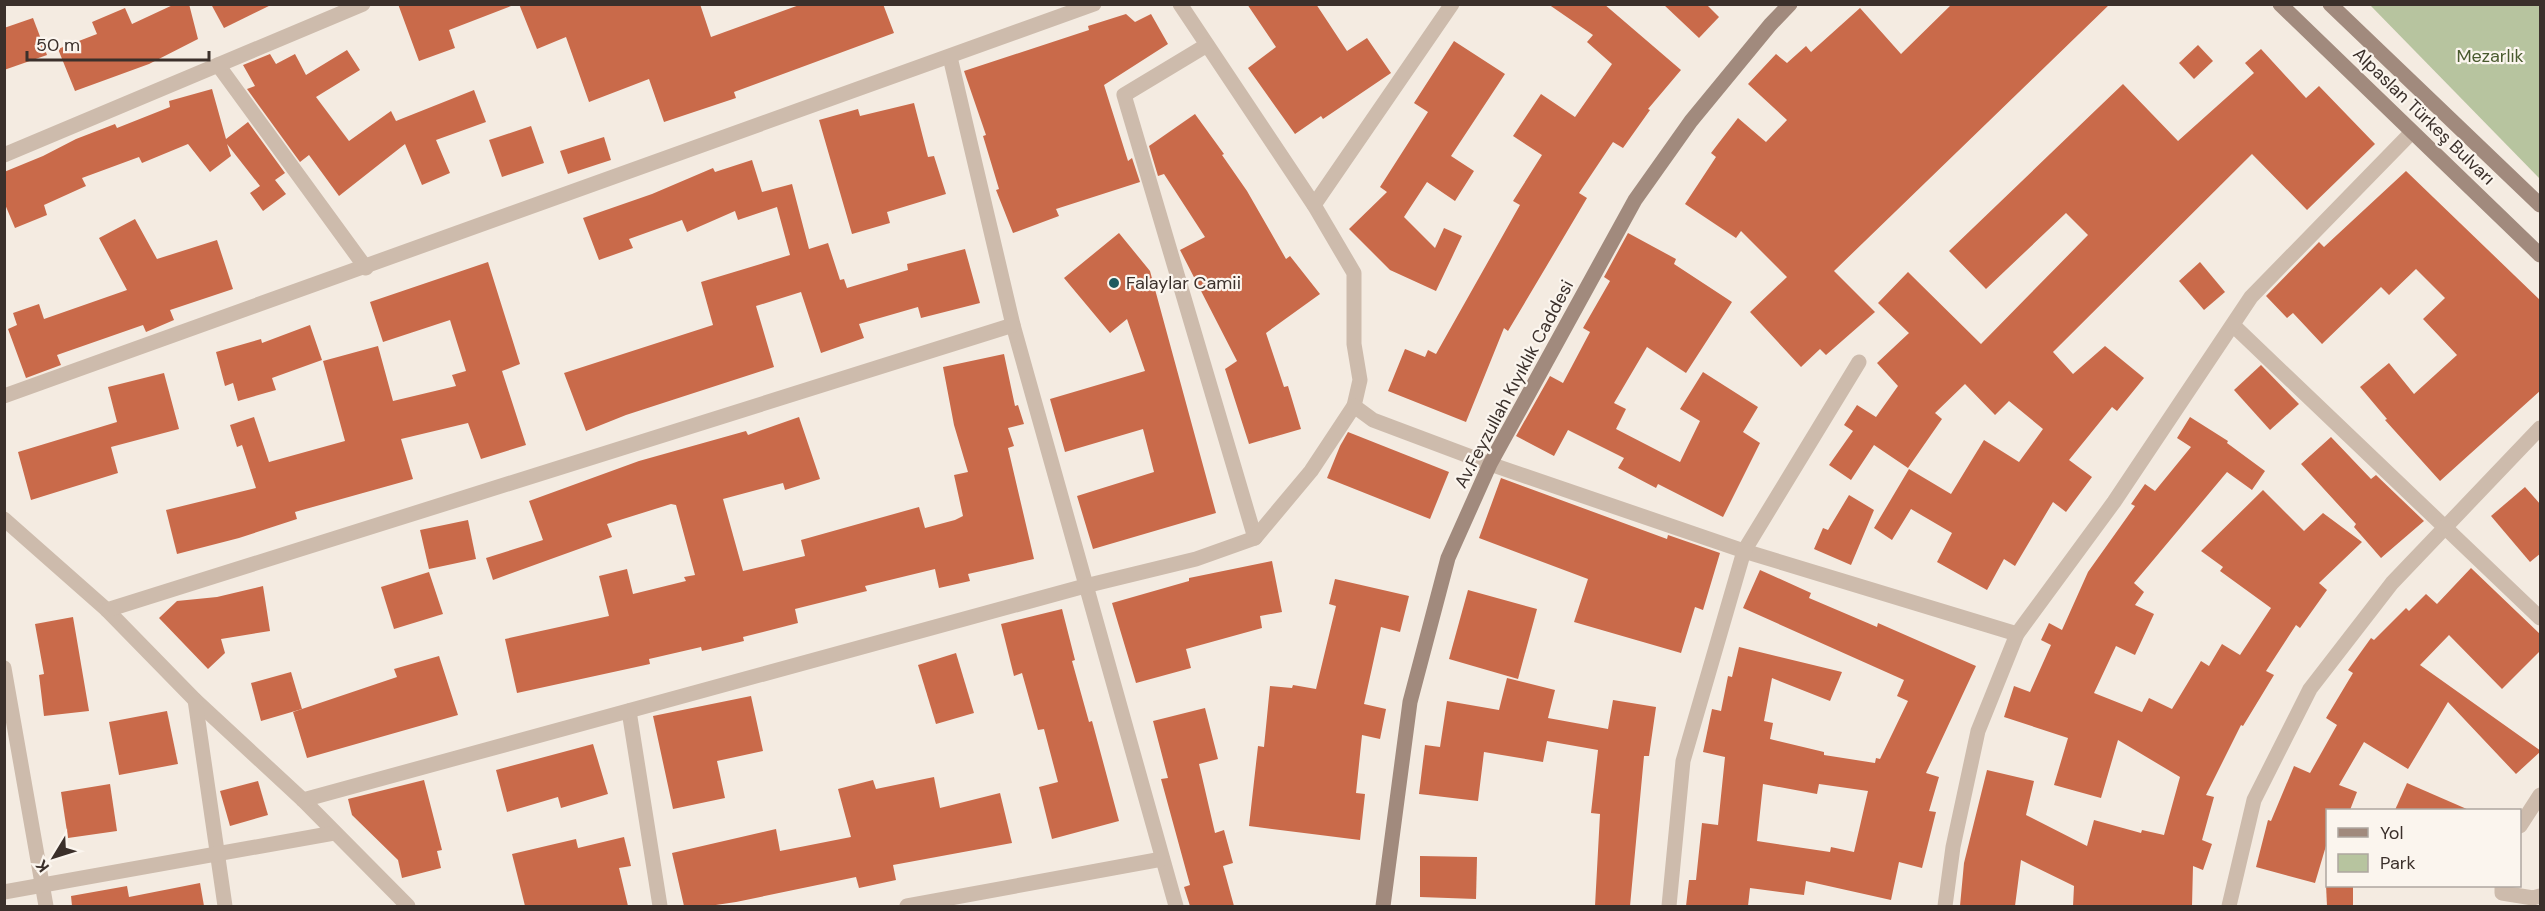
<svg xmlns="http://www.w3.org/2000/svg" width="2545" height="911" font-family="'DM Sans',sans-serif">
  <rect width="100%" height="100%" fill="#f4ebe1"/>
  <path fill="#b7c49f" d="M2370,5H2540V179Z"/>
  <g fill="#c96a4a" fill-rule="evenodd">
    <path d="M175,4H189L198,39L149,64L75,91L58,49L97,34L92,22L125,8L132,24Z"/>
    <path d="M211,4H273L224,28Z"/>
    <path d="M398,4H511V6L449,30L455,48L419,61Z"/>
    <path d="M519,4H700L711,37L802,4H883L894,33L734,92L736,98L664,122L649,79L589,102L566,37L537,49Z"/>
    <path d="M1247,4H1316L1347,51L1367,38L1391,73L1323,119L1321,116L1295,134L1248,68L1276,47Z"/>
    <path d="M1548,4H1604L1681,70L1648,109L1650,110L1623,148L1613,142L1579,193L1587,198L1508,331L1504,328L1466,422L1388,391L1405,349L1425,357L1428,350L1436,354L1520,205L1513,201L1542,155L1513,136L1541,94L1575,117L1612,64L1587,42L1593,35Z"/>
    <path d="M1663,4H1706L1719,17L1699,38Z"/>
    <path d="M1952,4H2110L1834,271L1875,312L1826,355L1820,349L1801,367L1750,312L1787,277L1741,231L1736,238L1685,204L1716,157L1711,153L1738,118L1766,142L1787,120L1748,84L1776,54L1787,63L1806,46L1811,52L1860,8L1901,54Z"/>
    <path d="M1126,14L1135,22L1151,14L1168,44L1104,85L1128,161L1132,158L1140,182L1056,209L1059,216L1013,233L996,190L999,189L983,136L986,135L964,71L1089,30L1088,26Z"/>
    <path d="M33,18L47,55L4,70V28Z"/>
    <path d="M1454,41L1505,74L1451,156L1474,171L1455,201L1427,182L1404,217L1435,248L1444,228L1462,236L1436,291L1390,270L1349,229L1387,192L1380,187L1428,112L1414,103Z"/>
    <path d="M2198,45L2213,61L2194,79L2179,63Z"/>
    <path d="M2261,49L2306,98L2319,86L2375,144L2307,210L2252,154L2053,352L2073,374L2105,346L2144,378L2117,411L2112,407L2069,460L2092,477L2066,512L2053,502L2015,566L2004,559L1987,590L1937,562L1952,533L1911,509L1892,540L1874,528L1909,469L1951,494L1984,440L2019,462L2043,429L2009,401L1995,415L1965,384L1935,413L1942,419L1908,468L1874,445L1851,480L1829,465L1853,431L1844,425L1857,405L1876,417L1898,386L1877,363L1909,333L1878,303L1908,272L1981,344L2088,235L2066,213L1986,289L1949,251L2123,84L2178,141L2254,73L2245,63Z"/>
    <path d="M347,50L360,70L316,97L349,141L391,111L396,121L474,90L486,122L436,140L450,173L422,185L405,144L339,196L309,155L300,162L247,89L255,86L243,65L270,54L276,64L295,54L306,75Z"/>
    <path d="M212,89L226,139L248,122L285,173L275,180L286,194L263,211L250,193L260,186L227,144L231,156L210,172L188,144L142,163L139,157L82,178L86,186L44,205L47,215L15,228L4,202V172L43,156L76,139L115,124L117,128L170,107L169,101Z"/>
    <path d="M914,103L928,157L934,156L946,194L887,212L890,223L852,234L819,120L858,109L860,116Z"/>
    <path d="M1195,114L1224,154L1222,155L1247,191L1286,259L1290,256L1320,294L1266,333L1284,387L1288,386L1301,429L1249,444L1225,369L1237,361L1180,250L1205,237L1164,174L1158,176L1149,146Z"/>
    <path d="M531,126L544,163L502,177L489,140Z"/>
    <path d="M604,137L611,160L568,174L560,151Z"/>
    <path d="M752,160L762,192L792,184L809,249L828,243L840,280L844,279L847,288L908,270L907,264L965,249L980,303L921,318L918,307L859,324L864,338L821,353L801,292L756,306L774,367L626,415L586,431L564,373L713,325L701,282L790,255L777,207L738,220L735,211L687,232L682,220L629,239L633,248L599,260L583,218L652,194L713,168L715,172Z"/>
    <path d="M2406,171L2541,301V390L2440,481L2385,420L2387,419L2360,387L2389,363L2414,394L2457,355L2423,319L2445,298L2416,269L2389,295L2381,287L2322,344L2293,313L2287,318L2266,296L2319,242L2324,247Z"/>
    <path d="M135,219L157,259L217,240L233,289L170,310L174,320L146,332L143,325L57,355L61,365L26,378L8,329L17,325L13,313L39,304L44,319L127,290L99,238Z"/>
    <path d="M1119,233L1150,271L1216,513L1093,549L1077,496L1154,472L1143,429L1065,452L1050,399L1145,371L1127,319L1110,333L1064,278Z"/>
    <path d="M1628,233L1676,259L1674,264L1732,302L1686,373L1647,347L1614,403L1626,409L1616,429L1680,462L1700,421L1680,409L1703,372L1758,407L1743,432L1760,443L1723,517L1658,484L1656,488L1618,468L1624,458L1568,430L1554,456L1516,436L1550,376L1563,383L1590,332L1583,328L1610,281L1604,277Z"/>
    <path d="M488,262L520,364L502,371L526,445L481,459L468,423L401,439L413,479L295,512L297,519L239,538L177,554L166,510L256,488L242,445L237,447L230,425L254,417L269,462L345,441L323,361L378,346L393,401L456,386L452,375L466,371L450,320L383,342L370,302Z"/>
    <path d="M2200,262L2225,292L2204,310L2179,281Z"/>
    <path d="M310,325L322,360L272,378L276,390L238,401L233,383L225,386L216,352L261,339L262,343Z"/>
    <path d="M1004,354L1015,406L1018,405L1024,424L1008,428L1014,446L1008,448L1034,559L968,574L970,581L939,588L935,569L865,586L867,591L795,609L798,623L743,637L744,641L702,651L701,647L649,659L650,664L517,693L505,639L609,616L599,576L627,569L633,594L686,581L684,577L695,575L676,505L671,504L607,524L612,537L493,580L486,558L543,540L529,501L639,461L746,431L748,435L799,417L820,479L785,490L783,483L723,499L743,571L805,556L801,540L919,507L925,528L955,520L963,516L954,475L968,472L954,425L943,367Z"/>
    <path d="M2261,365L2299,404L2270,430L2234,390Z"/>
    <path d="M164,373L179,429L111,447L118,473L31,500L18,452L117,422L108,387Z"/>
    <path d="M2190,417L2228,441L2227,443L2265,471L2252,490L2227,472L2134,583L2144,592L2135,605L2154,614L2135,655L2116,646L2094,693L2142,712L2149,698L2172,709L2201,661L2209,666L2222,644L2240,655L2271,608L2220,571L2223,567L2201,551L2263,490L2304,531L2323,513L2362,542L2319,583L2327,590L2300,628L2296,625L2266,671L2274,675L2243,726L2241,725L2206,795L2214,797L2202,840L2212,844L2203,870L2193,866L2192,906H2073L2074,886L2021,860L2015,906H1960L1964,863L1987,770L2034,781L2026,815L2087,846L2094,820L2141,833L2142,830L2164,835L2180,777L2118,740L2101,798L2054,785L2068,738L2004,717L2014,686L2030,692L2051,645L2041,640L2049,623L2062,630L2088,572L2135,506L2131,504L2145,484L2155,491L2191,447L2177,438Z"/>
    <path d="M1348,432L1449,472L1430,519L1327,478L1340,446Z"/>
    <path d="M2331,437L2371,479L2376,475L2424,521L2381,558L2354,527L2356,524L2301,464Z"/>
    <path d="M1501,478L1667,539L1668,535L1720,553L1703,610L1695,607L1681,653L1574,622L1588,579L1479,538Z"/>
    <path d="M2525,487L2541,505V553L2530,562L2491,516Z"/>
    <path d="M1849,495L1874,510L1851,565L1814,549L1823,528L1828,530Z"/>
    <path d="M468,520L476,559L429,569L420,530Z"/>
    <path d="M1272,561L1282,612L1260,616L1262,628L1186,649L1191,668L1136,683L1112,603L1189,581V578Z"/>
    <path d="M2471,568L2541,635V650L2502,689L2449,635L2420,665L2541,751L2516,774L2448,702L2408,769L2364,742L2339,785L2357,792L2350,810H2328V839L2315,883L2256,867L2268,820L2271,821L2294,766L2310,773L2337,725L2326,718L2353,673L2348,670L2371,638L2374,640L2406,608L2409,611L2426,594L2437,604Z"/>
    <path d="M1760,570L1811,593L1809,598L1877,627L1878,623L1976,666L1926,773L1939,777L1929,811L1936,812L1922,868L1899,862L1891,900L1806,881L1804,895L1750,888L1748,906H1686L1689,880H1696L1702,823L1718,825L1725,757L1703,752L1712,709L1721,711L1728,676L1732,677L1739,647L1842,672L1830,701L1772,678L1764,721L1773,723L1770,739L1824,752V755L1875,763L1876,758L1880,759L1908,701L1897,696L1904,680L1743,608ZM1763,784L1817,794L1819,784L1868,791L1854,852L1831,847L1830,852L1757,841Z"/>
    <path d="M429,572L443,614L394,629L381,587Z"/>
    <path d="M1335,579L1409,596L1400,632L1381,627L1364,704L1386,709L1380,739L1362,735L1356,793L1365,794L1360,840L1249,826L1258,746L1264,747L1270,686L1292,688L1293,685L1316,689L1336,606L1329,604Z"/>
    <path d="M263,586L270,631L221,639L225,653L208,669L159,618L177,601L217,597Z"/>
    <path d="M1468,590L1537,609L1518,679L1449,659Z"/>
    <path d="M1062,609L1075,660L1072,661L1089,722L1092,721L1119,821L1052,839L1039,787L1058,782L1044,729L1038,730L1022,673L1014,676L1001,624Z"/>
    <path d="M73,617L89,711L44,716L39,675L44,674L35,624Z"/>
    <path d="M956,653L974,713L936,724L918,665Z"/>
    <path d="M439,656L458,715L307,758L293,712L397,677L394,669Z"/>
    <path d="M291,672L302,709L261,721L251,683Z"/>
    <path d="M1507,678L1555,690L1548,718L1608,729L1613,700L1656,707L1649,756H1644L1630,906H1595L1600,814L1591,813L1598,750L1547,741L1543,762L1484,752L1478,801L1419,794L1425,745L1440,747L1447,701L1499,710Z"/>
    <path d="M751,696L763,751L717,761L725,798L673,809L653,716Z"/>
    <path d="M1205,708L1218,759L1199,764L1215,833L1224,830L1233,863L1223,866L1234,906H1190L1184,887L1190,885L1161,779L1168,778L1153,721Z"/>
    <path d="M167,711L178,764L119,775L109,722Z"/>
    <path d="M593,744L608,794L561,808L558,797L507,812L496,770Z"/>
    <path d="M934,777L940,808L1000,793L1012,843L893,865L896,880L859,888L856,877L736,902L709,906H684L672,853L776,829L780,851L851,837L838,789L873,780L876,789Z"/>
    <path d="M424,780L442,850L437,851L441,868L402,878L398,860L352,815L348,799Z"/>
    <path d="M258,781L268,815L230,826L220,791Z"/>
    <path d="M2407,783L2469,810H2395Z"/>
    <path d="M110,784L117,831L68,838L61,792Z"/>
    <path d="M624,837L631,866L619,868L628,906H525L512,854L576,839L578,848Z"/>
    <path d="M1420,856L1477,857L1476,899L1420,897Z"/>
    <path d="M200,883L204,906H72L71,896L127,886L129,897Z"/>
    <path d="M2326,885H2353V906H2327Z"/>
  </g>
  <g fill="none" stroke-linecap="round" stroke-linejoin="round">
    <g stroke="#cdbbac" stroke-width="15">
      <path d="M1180,4L1314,205L1354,273V344L1360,380L1354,406L1373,420L1490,464L1744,551L2017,634"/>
      <path d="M1207,45L1124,95L1255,538"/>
      <path d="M950,57L1013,325L1176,906"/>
      <path d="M218,65L366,268"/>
      <path d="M4,155L363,4"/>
      <path d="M1314,205L1452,4"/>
      <path d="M2234,326L2540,618"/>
      <path d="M4,396L1094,4"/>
      <path d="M4,519L107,610L195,700L303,800L408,906"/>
      <path d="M107,610L1013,325"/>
      <path d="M4,668L46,906"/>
      <path d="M195,700L225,906"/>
      <path d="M629,711L660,906"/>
      <path d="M303,800L1085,586L1196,559L1255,538L1311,471L1354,406"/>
      <path d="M2520,826L2540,795"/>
      <path d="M2502,886V893L2533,898L2540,896"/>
      <path d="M4,892L334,833"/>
      <path d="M907,906L1162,859"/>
      <path d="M1669,906L1683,761L1744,551L1859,362"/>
      <path d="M1945,906L1953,847L1978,731L2017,634L2114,502L2251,297L2412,132"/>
      <path d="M2229,906L2254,800L2310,689L2392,583L2540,428"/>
    </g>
    <g stroke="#a18a7d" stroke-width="15">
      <path d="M2280,4L2540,255"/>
      <path d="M2330,4L2540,205"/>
      <path d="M1383,906L1410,702L1448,558L1490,464L1635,200L1691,121L1770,25L1790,4"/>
    </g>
  </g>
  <circle fill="#1e595e" stroke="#fbf5ee" stroke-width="2" cx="1114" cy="283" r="6"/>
  <g text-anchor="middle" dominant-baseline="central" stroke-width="4.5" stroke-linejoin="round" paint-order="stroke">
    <g font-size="18" fill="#495a2e" stroke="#fbf5ee">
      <text x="2490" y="56">Mezarlık</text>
    </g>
    <g font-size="18" fill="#3b302b" stroke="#fbf5ee">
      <text transform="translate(2424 116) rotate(44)">Alpaslan Türkeş Bulvarı</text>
      <text transform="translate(1514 384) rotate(-62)">Av.Feyzullah Kıyıklık Caddesi</text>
    </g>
    <g font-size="18" fill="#3b302b" stroke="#fbf5ee" text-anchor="start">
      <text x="1126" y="283">Falaylar Camii</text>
    </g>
  </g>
  <rect width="2545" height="911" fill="none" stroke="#3b302b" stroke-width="12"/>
  <rect x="2326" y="809" width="195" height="78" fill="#fbf5ee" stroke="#aea6a0" stroke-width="1.5"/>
  <rect x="2338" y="828" width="30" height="9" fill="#a18a7d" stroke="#aea6a0" stroke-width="1.5"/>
  <text x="2380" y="839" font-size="18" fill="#3b302b">Yol</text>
  <rect x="2338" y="854" width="30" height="18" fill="#b7c49f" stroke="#aea6a0" stroke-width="1.5"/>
  <text x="2380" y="869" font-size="18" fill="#3b302b">Park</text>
  <g transform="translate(54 857) rotate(232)" stroke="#fbf5ee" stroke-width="4.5" paint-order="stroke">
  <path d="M0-4.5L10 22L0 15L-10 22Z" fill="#3b302b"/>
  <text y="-9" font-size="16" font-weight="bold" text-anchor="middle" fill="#3b302b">K</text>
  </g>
  <path d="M27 51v9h182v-9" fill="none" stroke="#3b302b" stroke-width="3"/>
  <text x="36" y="51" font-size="18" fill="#3b302b" stroke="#fbf5ee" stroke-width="4.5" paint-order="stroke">50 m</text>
</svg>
